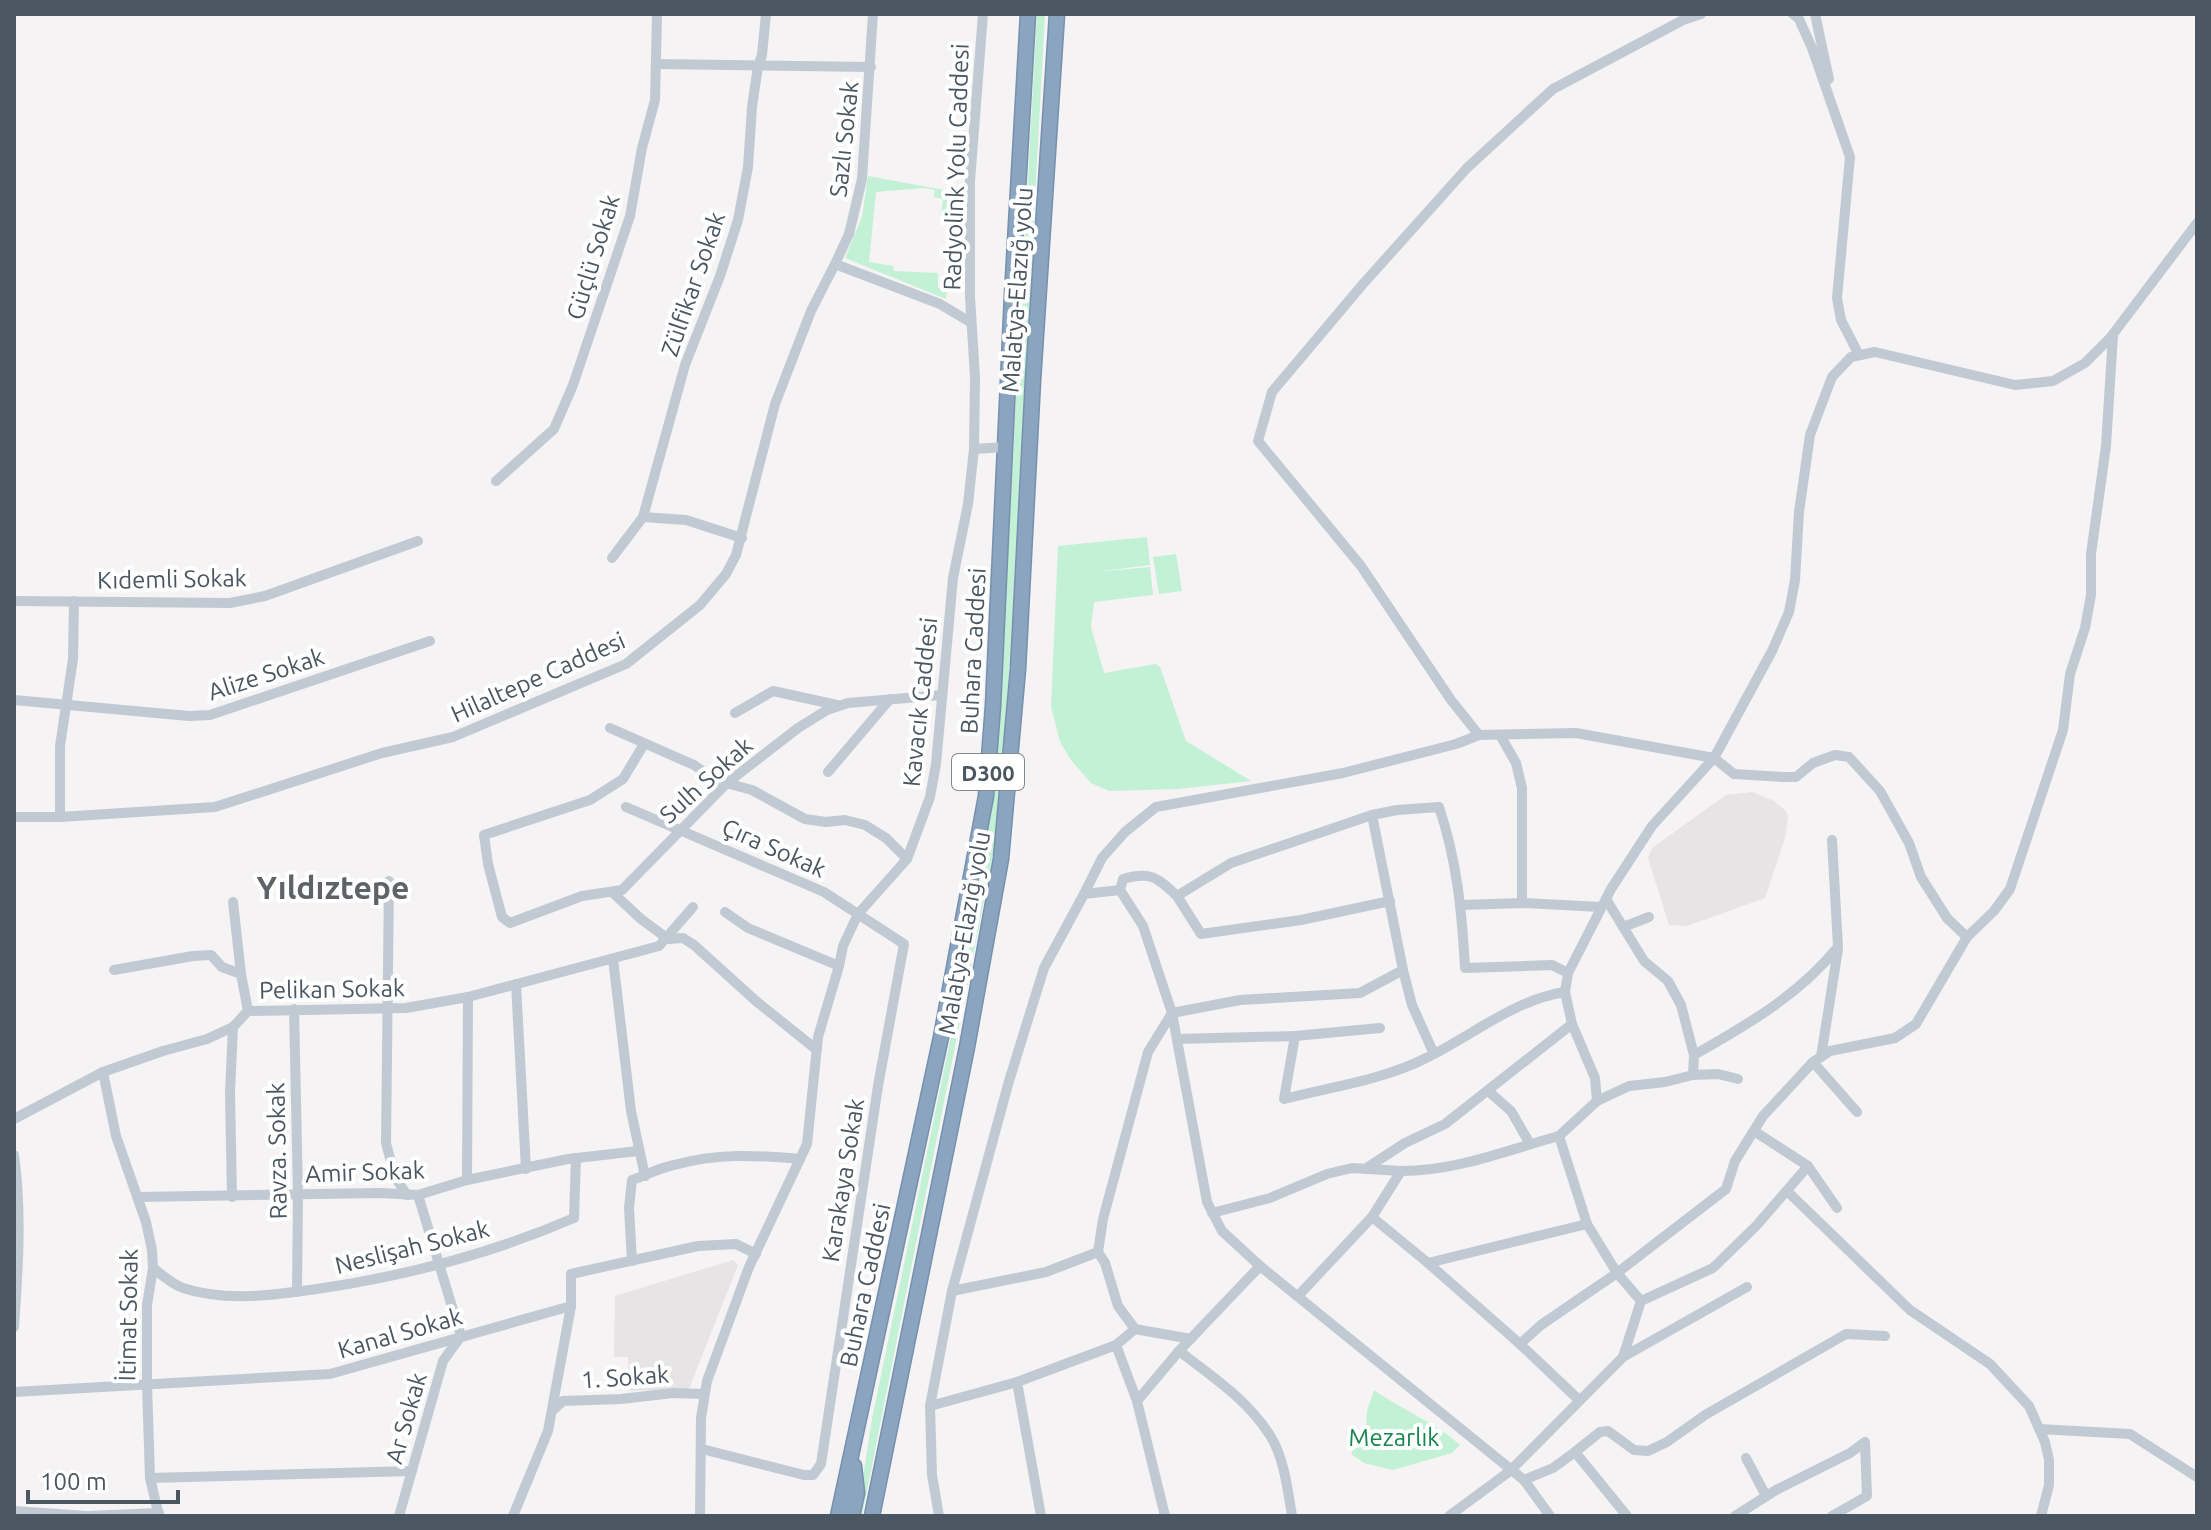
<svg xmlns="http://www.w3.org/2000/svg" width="2211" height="1530" font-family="Ubuntu,sans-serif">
  <rect width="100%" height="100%" fill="#f5f3f3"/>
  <g fill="#e6e4e5">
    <path d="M1752,792L1774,801L1786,811L1788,817L1785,838L1765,898L1687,926L1669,925L1648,858L1652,848L1726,795Z"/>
    <path d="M733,1260L738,1265L689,1389L630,1391L628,1357H614L615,1296Z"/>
  </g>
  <g fill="#c3f1d5">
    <path d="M1037,14H1045L1009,673L995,845L862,1516H857L872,1419L976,915L996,770Z"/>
    <path d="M868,176L955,192L953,217L941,216L943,199L934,197L935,190L923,188L876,192L869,262L893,266L894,271L938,273V288L947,289L946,299L845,258L862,217Z"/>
    <path d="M1147,537L1150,565L1095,572L1150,567L1153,595L1094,602L1091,627L1104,673L1156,664L1160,667L1186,741L1251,781L1178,789L1109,791L1091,783L1071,760L1060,742L1051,706L1058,546Z"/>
    <path d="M1176,554L1182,591L1159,594L1153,557Z"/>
    <path d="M1374,1390C1402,1410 1435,1422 1460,1445L1452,1453L1393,1470L1364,1463L1351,1454L1366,1428L1367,1411Z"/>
  </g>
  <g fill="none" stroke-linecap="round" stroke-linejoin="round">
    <g stroke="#7690ad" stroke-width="17">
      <g id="highway">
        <path d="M838,1516L941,1037L986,796L993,706L1012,295L1028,14"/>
        <path d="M852,1516L857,1493L854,1466"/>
        <path d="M872,1516L967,1047L1001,859L1018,669L1033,380L1057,14"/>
      </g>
    </g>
    <g stroke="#c1cad2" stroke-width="10">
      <path d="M1793,14L1799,19L1812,48L1850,157L1837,298L1841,320L1859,355"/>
      <path d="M1815,14L1829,79"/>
      <path d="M656,64L871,67"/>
      <path d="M835,264L849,234L862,179L873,14"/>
      <path d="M974,449L1005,447"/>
      <path d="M496,481L554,429L573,385L630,216L642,148L655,100L657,14"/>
      <path d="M742,538L686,520L643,517L685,365L720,276L738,220L748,167L752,107L758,66L762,55L766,14"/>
      <path d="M612,558L643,517"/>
      <path d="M14,601L230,603L265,596L418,541"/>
      <path d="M14,700L189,716L210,715L430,641"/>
      <path d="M735,713L773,691L837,705"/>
      <path d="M610,728L694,765L715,780L752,790L805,819L826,822L845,820L865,825L886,838L907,859"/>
      <path d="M1479,735L1576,733L1714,758L1734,774L1783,777H1796L1813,763L1835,755L1849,757L1880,791L1909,843L1921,877L1947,918L1967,937L1916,1024L1895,1038L1830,1051L1813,1062L1763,1116L1735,1161L1726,1189L1617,1273L1541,1325L1520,1344L1579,1400"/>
      <path d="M1500,735L1516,763L1522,788V903"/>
      <path d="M644,744L623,779L590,800L484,835L488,864L502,917L510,923L582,896L622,890L727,783L798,728L827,710L848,703L942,695"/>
      <path d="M828,772L890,699"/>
      <path d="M626,807L824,892L904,944L878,1086L821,1464L813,1475H804L702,1449"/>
      <path d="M14,817H60L215,807L382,753L453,737L626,664L700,605L726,574L736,555L775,404L811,311L835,264L940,304L970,322"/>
      <path d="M60,817V746L73,659L74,601"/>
      <path d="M389,881L386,1143L395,1177L407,1195"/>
      <path d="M1120,890L1123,879C1150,871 1157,877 1177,896L1231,863L1372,815"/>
      <path d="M612,892L641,919L668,939L683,938L694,945L756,1001L817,1050"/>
      <path d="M1084,894L1102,858L1125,832L1156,807L1343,773L1456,744L1479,735L1451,700L1361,566L1258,441L1272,392L1363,284L1467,168L1553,89L1683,20L1701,14"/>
      <path d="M1177,896L1201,934L1301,920L1390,901"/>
      <path d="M1606,899L1644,961L1668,981L1681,1005L1694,1055"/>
      <path d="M233,902L241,974"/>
      <path d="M1462,905L1522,903L1601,907"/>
      <path d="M725,912L748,928L839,966"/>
      <path d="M1623,927L1649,917"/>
      <path d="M1967,937L1994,911L2010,889L2063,730L2070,674L2085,628L2091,595V554L2106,446L2113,335"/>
      <path d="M613,959L631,1111L645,1176"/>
      <path d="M114,970L193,956L211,955L222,967L241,974L248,1011"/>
      <path d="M1403,970L1372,815L1397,810L1439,807C1457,860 1462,913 1465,968L1552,965L1568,973"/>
      <path d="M516,984L526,1169"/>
      <path d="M294,1009L298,1194L297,1292"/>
      <path d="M1295,1036L1380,1028"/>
      <path d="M1177,1039L1295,1036L1284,1099C1330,1087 1383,1080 1426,1058C1472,1036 1513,1000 1565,992"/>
      <path d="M1821,1057L1838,949"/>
      <path d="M1813,1062L1857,1112"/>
      <path d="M103,1072L116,1136L146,1222L152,1250L153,1268L147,1305V1385L150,1478L159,1516"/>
      <path d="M1693,1075L1718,1074L1738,1079"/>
      <path d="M1488,1091L1511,1111L1530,1144"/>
      <path d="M1597,1101L1629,1086L1665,1082L1693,1075L1694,1055C1747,1025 1799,995 1838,947L1832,840"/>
      <path d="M14,1119L103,1072L163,1051L207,1039L233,1027L248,1011L406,1008L468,997L659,946L693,907"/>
      <path d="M1754,1131L1808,1166L1837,1208"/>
      <path d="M14,1155C22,1212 18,1270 14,1327"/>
      <path d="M1368,1167L1405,1143L1445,1124L1572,1024"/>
      <path d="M1401,1171C1457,1171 1507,1150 1559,1136"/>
      <path d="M467,1180L468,997"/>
      <path d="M1787,1191L1910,1310L1990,1364L2029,1406L2045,1442L2049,1460V1485L2041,1516"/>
      <path d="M137,1197L380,1193L418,1195L467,1180L568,1159L638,1151"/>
      <path d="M232,1197L230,1093L233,1027"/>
      <path d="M1212,1213L1270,1198L1327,1174L1352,1168L1401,1171L1372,1217"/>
      <path d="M1098,1252L1105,1263L1118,1306L1135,1329L1191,1339"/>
      <path d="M632,1261L629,1208L632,1180C646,1175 659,1168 674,1165C717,1153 756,1155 800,1159"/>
      <path d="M1428,1263L1520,1344"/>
      <path d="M153,1268C162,1275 172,1284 183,1288C225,1302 275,1295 317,1289C406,1276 491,1254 574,1218L576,1158"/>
      <path d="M952,1291L1046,1272L1098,1252L1103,1219L1148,1052L1172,1013L1240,1000L1360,993L1403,970L1412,1005L1434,1054"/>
      <path d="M1298,1296L1372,1217L1428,1263L1587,1224"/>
      <path d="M1641,1301L1713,1268L1757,1225L1808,1166"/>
      <path d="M1116,1345L1135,1329"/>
      <path d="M1179,1351L1260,1266"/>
      <path d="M1623,1357L1641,1301L1617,1273L1587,1224L1559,1136L1597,1101L1595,1078L1572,1024L1565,992L1568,973L1611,889L1652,826L1714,758L1772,651L1789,612L1795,580L1799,512L1810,435L1832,377L1851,357L1875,352L2015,385L2053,381L2085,363L2110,338L2197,223"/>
      <path d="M1017,1382L1041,1516"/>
      <path d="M14,1392L330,1374L571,1306V1274L698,1246L736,1244L756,1254"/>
      <path d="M1137,1401L1165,1516"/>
      <path d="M930,1406L1017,1382L1116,1345L1137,1401L1179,1351C1212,1376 1249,1401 1271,1437C1284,1458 1288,1491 1292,1516"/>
      <path d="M553,1410L563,1401L621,1399L673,1393L704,1394"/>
      <path d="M2039,1429L2130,1434L2197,1477"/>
      <path d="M1575,1452L1600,1432L1608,1431L1634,1450L1648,1451L1667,1442L1705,1415L1846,1334L1885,1336"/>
      <path d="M1746,1458L1766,1496"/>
      <path d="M150,1478L412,1471"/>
      <path d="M1524,1480L1553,1468L1575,1452L1627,1516"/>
      <path d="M14,1511L87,1516L159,1513"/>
      <path d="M399,1516L443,1361L461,1336L418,1195"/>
      <path d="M513,1516L548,1431L571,1306"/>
      <path d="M700,1516L701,1418L707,1381L749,1267L807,1144L818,1037L839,966L843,946L858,914L907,859L930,797L936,764L953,578L968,504L974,449L975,377L970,297V181L983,14"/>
      <path d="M939,1516L932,1475L930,1406L952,1291L1009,1081L1044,968L1084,894L1120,890L1143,926L1172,1013L1207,1202L1222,1231L1260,1266L1524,1480L1550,1516"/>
      <path d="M1449,1516L1510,1471L1623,1357L1747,1287"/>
      <path d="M1735,1516L1776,1490L1850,1453L1865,1442L1867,1496L1832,1516"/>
    </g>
    <use href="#highway" stroke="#8ba5c1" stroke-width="14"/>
  </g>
  <g text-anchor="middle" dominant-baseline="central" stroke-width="8" stroke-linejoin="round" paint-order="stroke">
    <rect fill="#fff" stroke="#808990" stroke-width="2" x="952" y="754" width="72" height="36" rx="6"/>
    <g font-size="22" font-weight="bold" fill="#4a5661">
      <text x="988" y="772">D300</text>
    </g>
    <g font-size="24" fill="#4a5661" stroke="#fff">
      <text transform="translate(844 139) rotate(-84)">Sazlı Sokak</text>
      <text transform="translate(956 167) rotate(-88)">Radyolink Yolu Caddesi</text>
      <text transform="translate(593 257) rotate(-73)">Güçlü Sokak</text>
      <text transform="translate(693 284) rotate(-71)">Zülfikar Sokak</text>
      <text transform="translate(1017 290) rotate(-86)">Malatya-Elazığ yolu</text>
      <text transform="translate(172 579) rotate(-1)">Kıdemli Sokak</text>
      <text transform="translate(973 651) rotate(-87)">Buhara Caddesi</text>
      <text transform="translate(266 674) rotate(-18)">Alize Sokak</text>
      <text transform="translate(538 677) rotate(-24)">Hilaltepe Caddesi</text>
      <text transform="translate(920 702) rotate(-84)">Kavacık Caddesi</text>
      <text transform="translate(706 780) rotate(-42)">Sulh Sokak</text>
      <text transform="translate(774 848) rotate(24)">Çıra Sokak</text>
      <text transform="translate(964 933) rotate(-80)">Malatya-Elazığ yolu</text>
      <text transform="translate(332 989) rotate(-1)">Pelikan Sokak</text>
      <text transform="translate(277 1151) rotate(-91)">Ravza. Sokak</text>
      <text transform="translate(365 1172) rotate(-2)">Amir Sokak</text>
      <text transform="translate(843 1180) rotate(-81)">Karakaya Sokak</text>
      <text transform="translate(412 1247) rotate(-14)">Neslişah Sokak</text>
      <text transform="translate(865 1285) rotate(-78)">Buhara Caddesi</text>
      <text transform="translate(128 1315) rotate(-89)">İtimat Sokak</text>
      <text transform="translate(400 1333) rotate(-16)">Kanal Sokak</text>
      <text transform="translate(625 1377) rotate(-4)">1. Sokak</text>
      <text transform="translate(406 1418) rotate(-74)">Ar Sokak</text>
    </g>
    <g font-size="24" fill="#17864f" stroke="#fff">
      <text x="1394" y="1437">Mezarlık</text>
    </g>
    <g font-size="32" font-weight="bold" fill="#5f6368" stroke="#fff">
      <text x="333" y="887">Yıldıztepe</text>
    </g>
  </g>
  <rect width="2211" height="1530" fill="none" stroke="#4a5661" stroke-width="32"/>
  <path d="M28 1490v12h150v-12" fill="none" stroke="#4a5661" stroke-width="4"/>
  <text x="40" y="1490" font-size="24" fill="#4a5661" stroke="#ffffff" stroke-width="6" paint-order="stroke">100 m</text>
</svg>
